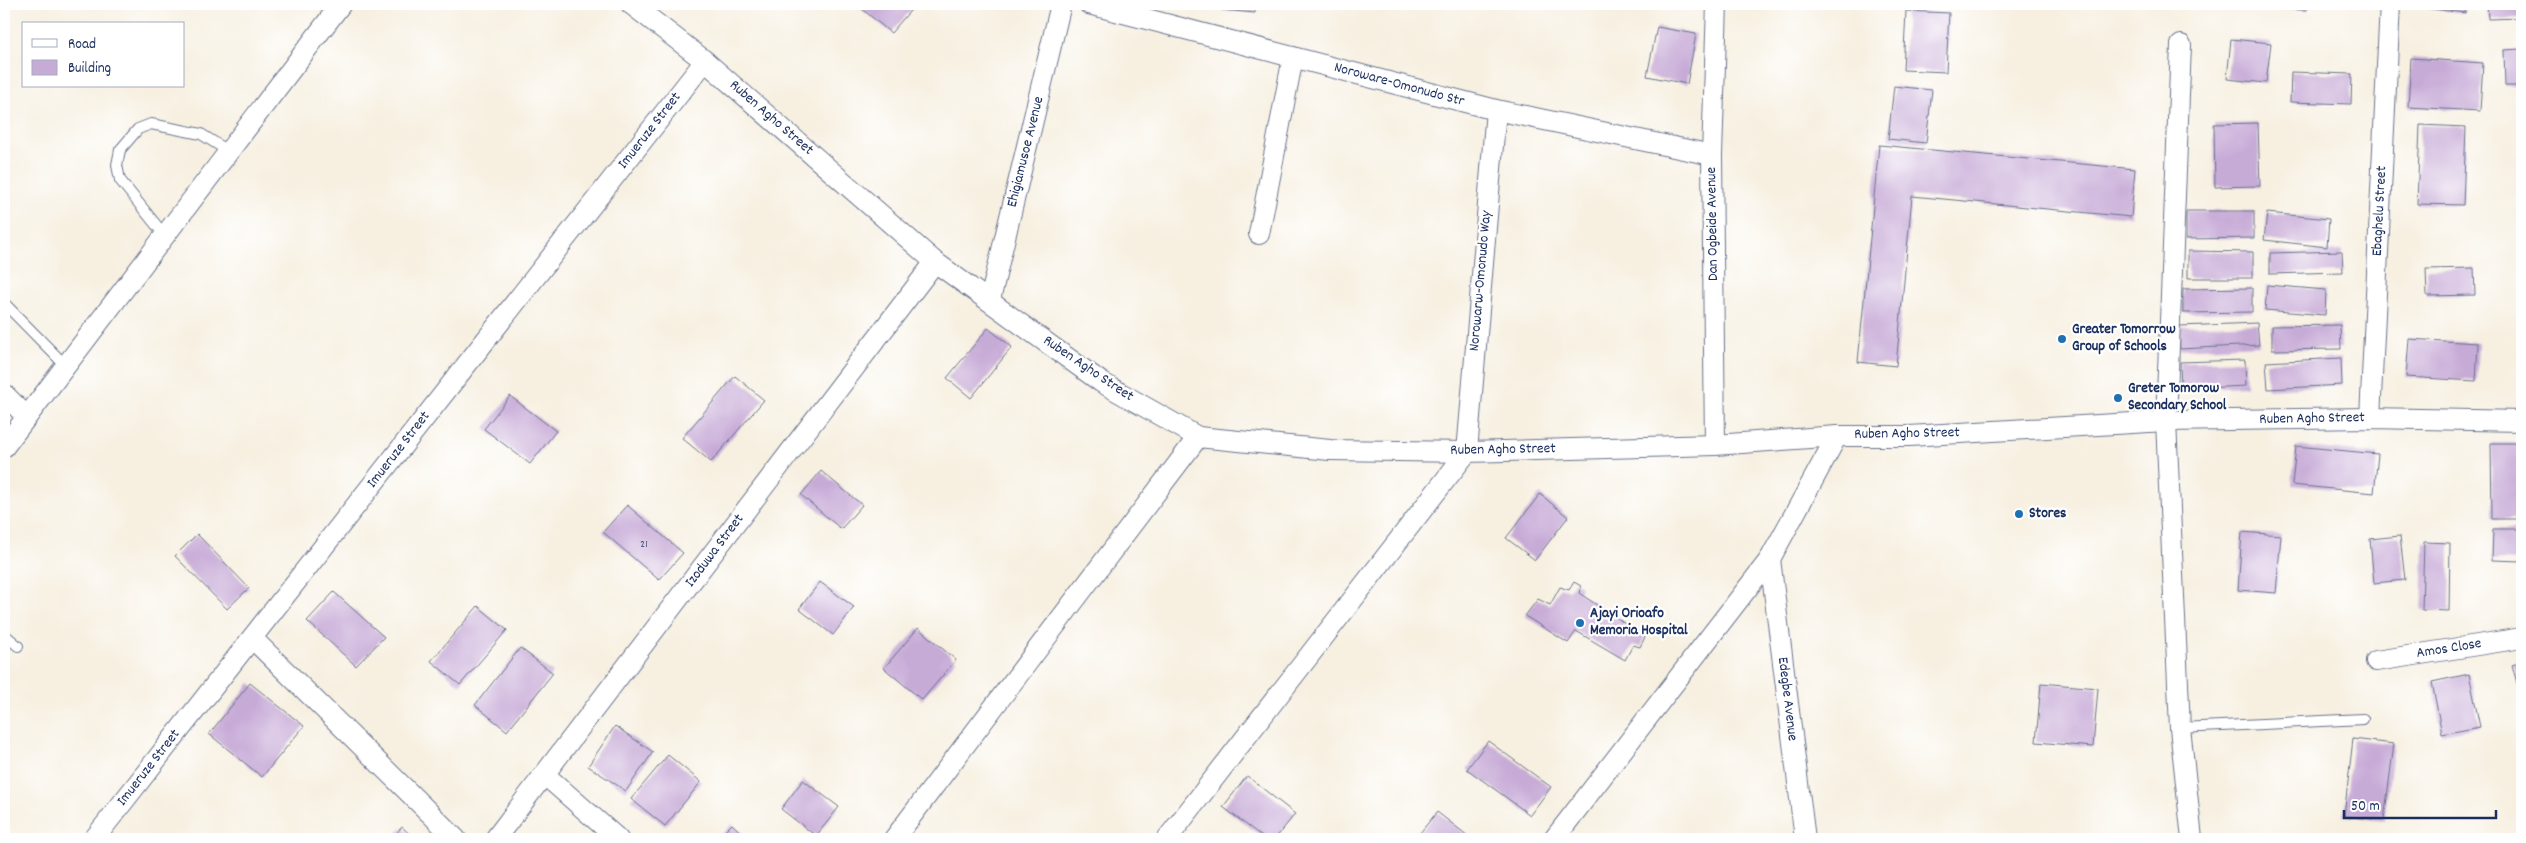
<svg xmlns="http://www.w3.org/2000/svg" width="2526" height="843" font-family="Dekko,sans-serif">
  <rect width="100%" height="100%" fill="#fff"/>
  <filter id="ink" filterUnits="userSpaceOnUse"><feTurbulence type="fractalNoise" baseFrequency=".02" numOctaves="2"/><feDisplacementMap in="SourceGraphic" scale="10" xChannelSelector="R" yChannelSelector="G"/><feConvolveMatrix kernelMatrix="1 2 1 2 8 2 1 2 1" color-interpolation-filters="sRGB"/></filter>
  <filter id="wash" filterUnits="userSpaceOnUse"><feTurbulence type="fractalNoise" baseFrequency=".0096" numOctaves="4" result="noise"/><feDisplacementMap in="SourceGraphic" scale="20" xChannelSelector="R" yChannelSelector="G"/><feGaussianBlur stdDeviation="1.12" result="paint"/><feColorMatrix in="noise" values="0 0 0 0 0 0 0 0 0 0 0 0 0 0 0 0 0 1.4 0 .05"/><feComposite in="paint" operator="in"/></filter>
  <g filter="url(#wash)">
    <rect width="100%" height="100%" fill="#f7f0e1"/>
    <g id="blocks">
      <g fill="#c7abd7">
        <path d="M856,4H916L891,33Z"/>
        <path d="M1222,4H1255V13L1222,10Z"/>
        <path d="M2278,4H2307V10L2278,9Z"/>
        <path d="M2417,4H2466L2465,13L2416,7Z"/>
        <path d="M2487,4H2522V18L2488,19Z"/>
        <path d="M1906,11L1949,13L1946,72L1903,70Z"/>
        <path d="M1657,27L1696,34L1687,84L1647,76Z"/>
        <path d="M2231,39L2271,43L2266,83L2227,79Z"/>
        <path d="M2522,49V86H2505L2504,50Z"/>
        <path d="M2411,58L2483,63L2480,111L2408,107Z"/>
        <path d="M2291,72L2352,74L2351,104L2290,102Z"/>
        <path d="M1894,86L1932,90L1926,143L1888,139Z"/>
        <path d="M2258,123L2260,186L2215,187L2214,124Z"/>
        <path d="M2420,125L2466,127L2463,205L2417,204Z"/>
        <path d="M1879,145L2135,169L2131,217L1912,196L1896,366L1858,362Z"/>
        <path d="M2186,211H2254V238L2186,239Z"/>
        <path d="M2267,213L2329,219L2327,247L2264,240Z"/>
        <path d="M2188,251L2253,252V278H2188Z"/>
        <path d="M2342,251L2343,272L2270,274V253Z"/>
        <path d="M2474,268L2475,295L2427,296L2426,269Z"/>
        <path d="M2267,285L2326,290L2325,315L2265,310Z"/>
        <path d="M2252,288V312L2183,313V289Z"/>
        <path d="M2257,323L2259,345L2180,349L2179,326Z"/>
        <path d="M2340,325L2341,349L2272,350V326Z"/>
        <path d="M988,328L1012,347L971,398L947,378Z"/>
        <path d="M2409,339L2478,343L2476,381L2406,377Z"/>
        <path d="M2341,358L2342,385L2268,389L2266,362Z"/>
        <path d="M2245,360L2246,386L2181,389L2180,362Z"/>
        <path d="M735,376L764,400L711,462L682,438Z"/>
        <path d="M510,396L556,431L530,464L484,429Z"/>
        <path d="M2491,443H2522V519H2492Z"/>
        <path d="M2296,446L2378,454L2374,493L2292,485Z"/>
        <path d="M821,471L862,505L841,529L801,495Z"/>
        <path d="M1540,494L1568,517L1535,560L1506,538Z"/>
        <path d="M627,505L683,553L659,580L603,532Z"/>
        <path d="M2493,529H2522V561L2492,560Z"/>
        <path d="M2242,532L2281,535L2276,593L2238,590Z"/>
        <path d="M197,534L249,588L227,609L175,556Z"/>
        <path d="M2400,536L2405,580L2374,583L2370,539Z"/>
        <path d="M2424,542L2450,543L2449,611L2422,610Z"/>
        <path d="M820,582L854,607L833,635L799,609Z"/>
        <path d="M1574,582L1581,586L1579,593L1645,637L1640,647L1633,645L1625,660L1576,631L1568,643L1525,616L1538,599L1550,605L1560,587L1569,590Z"/>
        <path d="M334,592L384,637L356,666L307,621Z"/>
        <path d="M478,606L507,630L460,685L431,661Z"/>
        <path d="M918,628L956,660L922,700L884,668Z"/>
        <path d="M520,648L553,673L507,731L475,705Z"/>
        <path d="M2522,662V701L2512,665Z"/>
        <path d="M2469,674L2480,727L2442,734L2432,682Z"/>
        <path d="M250,683L304,726L262,777L209,734Z"/>
        <path d="M2041,683L2098,688L2093,747L2036,742Z"/>
        <path d="M615,726L653,752L626,791L588,766Z"/>
        <path d="M2353,739L2394,744L2384,820L2344,816Z"/>
        <path d="M1488,741L1551,787L1530,815L1467,769Z"/>
        <path d="M668,755L701,782L665,826L631,799Z"/>
        <path d="M1247,776L1295,814L1275,839H1265L1223,807Z"/>
        <path d="M803,780L839,807L816,836L781,809Z"/>
        <path d="M1437,812L1472,839H1415Z"/>
        <path d="M732,824L748,839H717Z"/>
        <path d="M402,827L415,839H391Z"/>
      </g>
    </g>
  </g>
  <g filter="url(#ink)">
    <use href="#blocks" fill-opacity="0" stroke="#68738c" stroke-width="1"/>
    <g fill="none" stroke-linecap="round" stroke-linejoin="round">
      <g stroke="#68738c" stroke-width="12">
        <g id="lane">
          <path d="M165,236L120,180L117,165L120,150L138,129L151,124L201,134L228,151"/>
          <path d="M4,303L66,366"/>
          <path d="M4,634L18,646"/>
          <path d="M2180,728L2363,719"/>
        </g>
      </g>
      <g stroke="#68738c" stroke-width="22">
        <g id="street">
          <path d="M631,4L705,61L935,262L1101,382L1198,437L1330,450L1467,452L1715,445L1837,436H1909L2166,421L2370,418L2522,421"/>
          <path d="M1089,4L1496,110L1712,155"/>
          <path d="M2181,45L2166,421L2180,728L2192,839"/>
          <path d="M1259,234L1293,57"/>
          <path d="M990,300L1061,4"/>
          <path d="M4,394L27,417"/>
          <path d="M2370,418L2390,4"/>
          <path d="M1715,445L1712,155L1717,4"/>
          <path d="M4,447L341,4"/>
          <path d="M1770,559L1805,839"/>
          <path d="M252,638L456,839"/>
          <path d="M2376,661L2522,638"/>
          <path d="M545,775L618,839"/>
          <path d="M94,839L705,61"/>
          <path d="M495,839L935,262"/>
          <path d="M894,839L1198,437"/>
          <path d="M1167,839L1467,452L1496,110"/>
          <path d="M1554,839L1770,559L1837,436"/>
        </g>
      </g>
      <use href="#lane" stroke="#fff" stroke-width="10"/>
      <use href="#street" stroke="#fff" stroke-width="20"/>
    </g>
  </g>
  <g fill="#1f6fb2" stroke="#fff" stroke-width="2">
    <circle cx="2062" cy="339" r="5"/>
    <circle cx="2118" cy="398" r="5"/>
    <circle cx="2019" cy="514" r="5"/>
    <circle cx="1580" cy="623" r="5"/>
  </g>
  <g text-anchor="middle" dominant-baseline="central" stroke-width="4.5" stroke-linejoin="round" paint-order="stroke">
    <g font-size="12" fill="#464e7c">
      <text x="644" y="544">21</text>
    </g>
    <g font-size="15" fill="#1b2f5e" stroke="#fff">
      <text transform="translate(1399 85) rotate(15)">Noroware-Omonudo Str</text>
      <text transform="translate(771 118) rotate(41)">Ruben Agho Street</text>
      <text transform="translate(650 131) rotate(-52)">Imueruze Street</text>
      <text transform="translate(1026 152) rotate(-76)">Ehigiamusoe Avenue</text>
      <text transform="translate(2380 211) rotate(-87)">Ebaghelu Street</text>
      <text transform="translate(1713 224) rotate(-91)">Dan Ogbeide Avenue</text>
      <text transform="translate(1481 281) rotate(-85)">Norowarw-Omonudo Way</text>
      <text transform="translate(1088 369) rotate(34)">Ruben Agho Street</text>
      <text transform="translate(2312 419) rotate(-1)">Ruben Agho Street</text>
      <text transform="translate(1907 434) rotate(-1)">Ruben Agho Street</text>
      <text transform="translate(399 450) rotate(-52)">Imueruze Street</text>
      <text transform="translate(1503 450) rotate(-1)">Ruben Agho Street</text>
      <text transform="translate(715 551) rotate(-53)">Izoduwa Street</text>
      <text transform="translate(2449 649) rotate(-9)">Amos Close</text>
      <text transform="translate(1787 699) rotate(83)">Edegbe Avenue</text>
      <text transform="translate(149 768) rotate(-52)">Imueruze Street</text>
    </g>
    <g font-size="15" font-weight="bold" fill="#1b2f5e" stroke="#fff" text-anchor="start">
      <text x="2072" y="330">Greater Tomorrow<tspan x="2072" dy="17">Group of Schools</tspan></text>
      <text x="2128" y="389">Greter Tomorow<tspan x="2128" dy="17">Secondary School</tspan></text>
      <text x="2029" y="514">Stores</text>
      <text x="1590" y="614">Ajayi Orioafo<tspan x="1590" dy="17">Memoria Hospital</tspan></text>
    </g>
  </g>
  <rect width="2526" height="843" fill="none" stroke="#fff" stroke-width="20"/>
  <rect x="22" y="22" width="162" height="65" fill="#ffffff" stroke="#a4acbf"/>
  <rect x="32" y="39" width="25" height="8" fill="#ffffff" stroke="#a4acbf"/>
  <text x="68" y="48" font-size="15" fill="#1b2f5e">Road</text>
  <rect x="32" y="60" width="25" height="15" fill="#c7abd7" stroke="#a4acbf"/>
  <text x="68" y="72" font-size="15" fill="#1b2f5e">Building</text>
  <path d="M2344 810v8h152v-8" fill="none" stroke="#1b2f5e" stroke-width="2.5"/>
  <text x="2351" y="810" font-size="15" fill="#1b2f5e" stroke="#ffffff" stroke-width="4" paint-order="stroke">50 m</text>
</svg>
